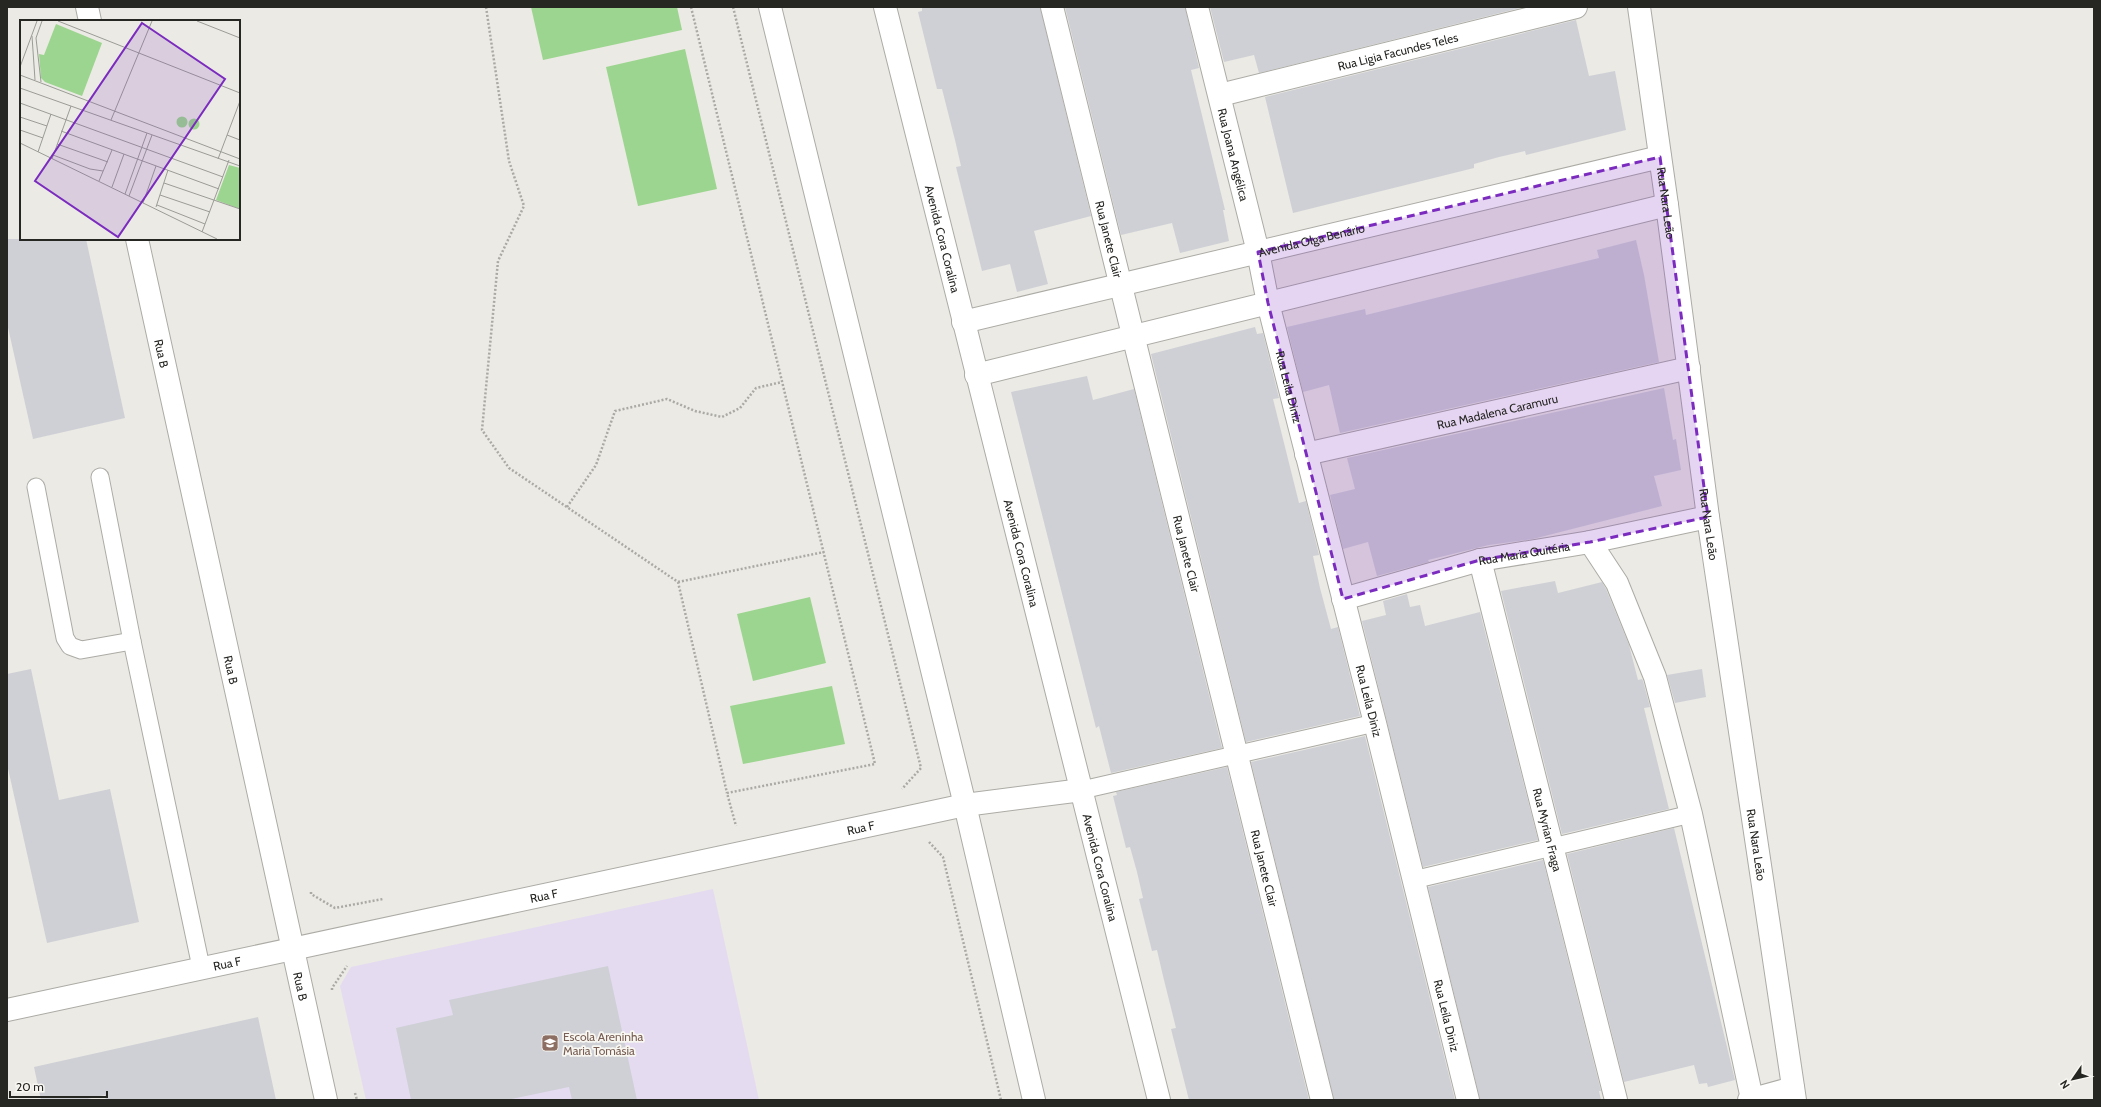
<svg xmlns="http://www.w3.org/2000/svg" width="2101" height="1107" font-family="Cabin,sans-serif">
  <rect width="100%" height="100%" fill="#ebeae4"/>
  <path fill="#e4dbf0" d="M713,889L759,1100H366L340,986L351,967Z"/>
  <g fill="#9cd58f">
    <path d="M531,7H677L682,30L543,60Z"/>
    <path d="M685,49L717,189L638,206L606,67Z"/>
    <path d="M810,597L826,663L753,681L737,614Z"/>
    <path d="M832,686L845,744L743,764L730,706Z"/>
  </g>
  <g fill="#cfd0d6">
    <path d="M922,7H1040L1091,216L1034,231L1048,284L1017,292L1010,264L982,271L956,167L961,166L955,140L942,89H937L918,12L922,11Z"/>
    <path d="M1065,7H1185L1199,68L1191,70L1225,210H1223L1229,241L1180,253L1172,223L1121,235Z"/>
    <path d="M1210,7H1524L1259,73L1254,55L1224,62Z"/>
    <path d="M1576,20L1589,76L1615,71L1626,130L1526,155L1525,151L1499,157L1474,164V168L1293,213L1265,97Z"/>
    <path d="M7,239H86L125,418L33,439L7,323Z"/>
    <path d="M1636,240L1644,275L1659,362L1340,433L1329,385L1303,392L1287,327L1365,309L1366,315L1599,258L1597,250Z"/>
    <path d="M1255,327L1257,334L1263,333L1279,398L1273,399L1299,503L1306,501L1319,555L1313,556L1320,588L1331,629L1338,627L1360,716L1246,742L1151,354Z"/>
    <path d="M1087,376L1093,400L1134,389L1222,748L1111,773L1099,726L1096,728L1011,392Z"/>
    <path d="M1664,388L1673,440L1676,439L1681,470L1654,476L1662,506L1533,539L1489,545L1428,560L1429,562L1377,576L1368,542L1343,549L1330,495L1355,489L1347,458Z"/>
    <path d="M1555,581L1558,593L1602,582L1606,589L1629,645L1638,680L1642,679L1643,681L1650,707L1644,708L1669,809L1562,834L1501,591Z"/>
    <path d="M1407,594L1410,607L1420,605L1425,626L1480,612L1538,840L1423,867L1362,621L1386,615L1383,601Z"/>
    <path d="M31,669L59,800L110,789L139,922L47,943L7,764V674Z"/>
    <path d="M1702,669L1706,697L1675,703L1667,675Z"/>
    <path d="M1365,736L1455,1100H1334L1251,762Z"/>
    <path d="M1227,767L1309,1100H1189L1171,1029L1176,1028L1163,976L1157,950L1152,951L1139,899L1143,898L1137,872L1130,847L1126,848L1113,796L1117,795L1116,792Z"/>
    <path d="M1674,828L1735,1080L1708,1087L1707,1083L1699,1084L1694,1065L1624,1082L1567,854Z"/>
    <path d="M1543,860L1601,1091H1599L1601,1100H1480L1428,887Z"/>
    <path d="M608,966L637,1100H572L569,1087L507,1100H411L396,1028L453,1015L449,1000Z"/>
    <path d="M258,1017L276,1100H106L105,1095L83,1100H41L34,1067Z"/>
  </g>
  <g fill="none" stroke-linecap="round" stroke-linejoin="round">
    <g stroke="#acaba5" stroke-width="19">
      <g id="service">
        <path d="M100,477L132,641L201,967"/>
        <path d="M36,487L65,638L70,646L81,650L132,641"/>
        <path d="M1082,790L1375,723"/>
        <path d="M1413,880L1691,814"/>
      </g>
    </g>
    <g stroke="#acaba5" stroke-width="24">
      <g id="minor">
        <path d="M87,7L90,21"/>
        <path d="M770,7L965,805L1034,1100"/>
        <path id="s1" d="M885,7L1159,1100"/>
        <path id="s2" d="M1052,7L1322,1100"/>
        <path id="s3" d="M1197,7L1258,252L1268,303L1375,723L1468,1100"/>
        <path id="s4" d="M1639,7L1667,205L1708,517L1795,1100"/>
        <path id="s5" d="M1220,95L1576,7"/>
        <path id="s6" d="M137,239L326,1100"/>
        <path id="s7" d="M963,322L1660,157"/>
        <path d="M976,375L1667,205"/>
        <path id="s8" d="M1306,454L1689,368"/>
        <path d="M1590,542L1617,583L1655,677L1691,814L1752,1099"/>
        <path id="s9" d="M1480,560L1616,1100"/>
        <path id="s10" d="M1343,599L1480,560L1590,542L1708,517"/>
        <path id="s11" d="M7,1010L965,805L1082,790"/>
        <path d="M1749,1100L1793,1088"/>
      </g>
    </g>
    <g stroke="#aaa9a4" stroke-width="2.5" stroke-dasharray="2 2" stroke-linecap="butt">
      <path d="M486,7L509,161L524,206L498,261L482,430L509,468L678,582L727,793"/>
      <path d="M691,7L875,764L727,793L736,826"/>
      <path d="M733,7L921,768L902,789"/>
      <path d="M567,507L596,465L615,411L667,399L695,411L722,417L740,408L756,388L782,382"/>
      <path d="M678,582L824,552"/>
      <path d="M929,842L943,857L1001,1100"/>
      <path d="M311,892V894L335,908L383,899"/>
      <path d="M332,990V988L347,966"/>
      <path d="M355,1093L357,1100"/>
    </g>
    <use href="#service" stroke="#fff" stroke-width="17"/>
    <use href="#minor" stroke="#fff" stroke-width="22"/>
  </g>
  <path fill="#7b2cbf" fill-opacity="0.2" stroke="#7b2cbf" stroke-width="3" stroke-dasharray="8 5" stroke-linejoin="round" d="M1660,157L1708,517L1590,542L1480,560L1343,599L1268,303L1258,252Z"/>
  <defs>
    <g id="school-square" transform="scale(0.9)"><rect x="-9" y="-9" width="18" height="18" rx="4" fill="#8d6e63" stroke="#f8f7f1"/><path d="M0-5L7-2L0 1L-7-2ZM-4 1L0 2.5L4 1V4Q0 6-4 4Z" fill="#fff"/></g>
  </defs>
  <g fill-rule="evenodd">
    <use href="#school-square" x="550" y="1043"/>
  </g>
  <g text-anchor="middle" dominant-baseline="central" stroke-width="3.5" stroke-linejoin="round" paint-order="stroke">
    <g font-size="12" fill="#262623" stroke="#f8f7f1">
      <text stroke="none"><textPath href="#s5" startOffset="183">Rua Ligia Facundes Teles</textPath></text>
      <text stroke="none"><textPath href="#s3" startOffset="152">Rua Joana Angélica</textPath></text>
      <text stroke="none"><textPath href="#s4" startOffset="198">Rua Nara Leão</textPath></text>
      <text stroke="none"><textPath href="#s1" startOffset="239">Avenida Cora Coralina</textPath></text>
      <text stroke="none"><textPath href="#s2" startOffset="239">Rua Janete Clair</textPath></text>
      <text stroke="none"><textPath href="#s7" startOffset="358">Avenida Olga Benário</textPath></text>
      <text stroke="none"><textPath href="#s6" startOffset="117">Rua B</textPath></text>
      <text stroke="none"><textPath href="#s3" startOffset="391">Rua Leila Diniz</textPath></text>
      <text stroke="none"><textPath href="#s8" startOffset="196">Rua Madalena Caramuru</textPath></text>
      <text stroke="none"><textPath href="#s4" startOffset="522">Rua Nara Leão</textPath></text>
      <text stroke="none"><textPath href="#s2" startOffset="563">Rua Janete Clair</textPath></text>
      <text stroke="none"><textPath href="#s10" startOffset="187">Rua Maria Quitéria</textPath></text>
      <text stroke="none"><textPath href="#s1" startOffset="563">Avenida Cora Coralina</textPath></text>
      <text stroke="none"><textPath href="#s6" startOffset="441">Rua B</textPath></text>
      <text stroke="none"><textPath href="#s3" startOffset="715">Rua Leila Diniz</textPath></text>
      <text stroke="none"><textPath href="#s11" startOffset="873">Rua F</textPath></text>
      <text stroke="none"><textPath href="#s9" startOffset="278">Rua Myrian Fraga</textPath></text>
      <text stroke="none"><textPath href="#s4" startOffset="846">Rua Nara Leão</textPath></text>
      <text stroke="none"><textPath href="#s1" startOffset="887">Avenida Cora Coralina</textPath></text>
      <text stroke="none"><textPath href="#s2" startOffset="887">Rua Janete Clair</textPath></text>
      <text stroke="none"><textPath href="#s11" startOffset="549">Rua F</textPath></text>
      <text stroke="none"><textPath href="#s11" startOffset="225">Rua F</textPath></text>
      <text stroke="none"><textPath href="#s6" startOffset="765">Rua B</textPath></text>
      <text stroke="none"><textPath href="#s3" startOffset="1039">Rua Leila Diniz</textPath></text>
    </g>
    <g font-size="12" fill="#785e54" stroke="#f8f7f1" text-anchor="start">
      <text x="563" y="1036">Escola Areninha<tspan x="563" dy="14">Maria Tomásia</tspan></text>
    </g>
  </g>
  <g transform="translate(20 20)">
    <rect width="220" height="220" fill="#ebeae4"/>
    <path d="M36,4L82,23L62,76L25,62L21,58L19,34L24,35ZM156.5 102a5.5 5.5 0 1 1 11 0a5.5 5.5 0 1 1-11 0ZM168.5 104a5.5 5.5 0 1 1 11 0a5.5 5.5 0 1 1-11 0ZM209,145L220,148V189L196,180Z" fill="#9cd58f"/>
    <path fill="none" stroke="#9c9c97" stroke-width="1" d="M38,1L220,73M177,1L220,18M12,16L15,60M0,47L17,1M0,55L220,139M21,62L16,18L22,1M0,68L220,146M0,83L203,157M0,97L27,106M91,100L132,1M0,110L23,118M41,111L199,169M207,115L220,120M0,123L197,219M37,124L88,142M18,132L31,94M33,135L70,149L83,151M32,139L51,86M198,139L220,81M79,161L92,130M144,163L220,189M92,167L104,134M105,174L127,113M140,175L190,192M109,176L132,115M123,183L136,146M137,185L185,204M136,187L148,150M182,212L209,140"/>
    <path fill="#7b2cbf" fill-opacity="0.15" stroke="#7b2cbf" stroke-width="2" d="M122,3L205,59L98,217L15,161Z"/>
    <rect width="220" height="220" fill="none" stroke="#262623" stroke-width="2"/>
  </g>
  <rect width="2101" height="1107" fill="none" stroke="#262623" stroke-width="16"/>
  <g transform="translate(2073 1079) rotate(236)" stroke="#f8f7f1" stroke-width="3" paint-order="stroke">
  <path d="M0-3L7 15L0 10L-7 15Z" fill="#262623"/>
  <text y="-6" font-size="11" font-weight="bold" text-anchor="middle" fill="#262623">N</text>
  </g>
  <path d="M10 1091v6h97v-6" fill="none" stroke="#262623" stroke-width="2"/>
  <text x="16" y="1091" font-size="12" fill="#262623" stroke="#f8f7f1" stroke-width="3" paint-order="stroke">20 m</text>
</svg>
